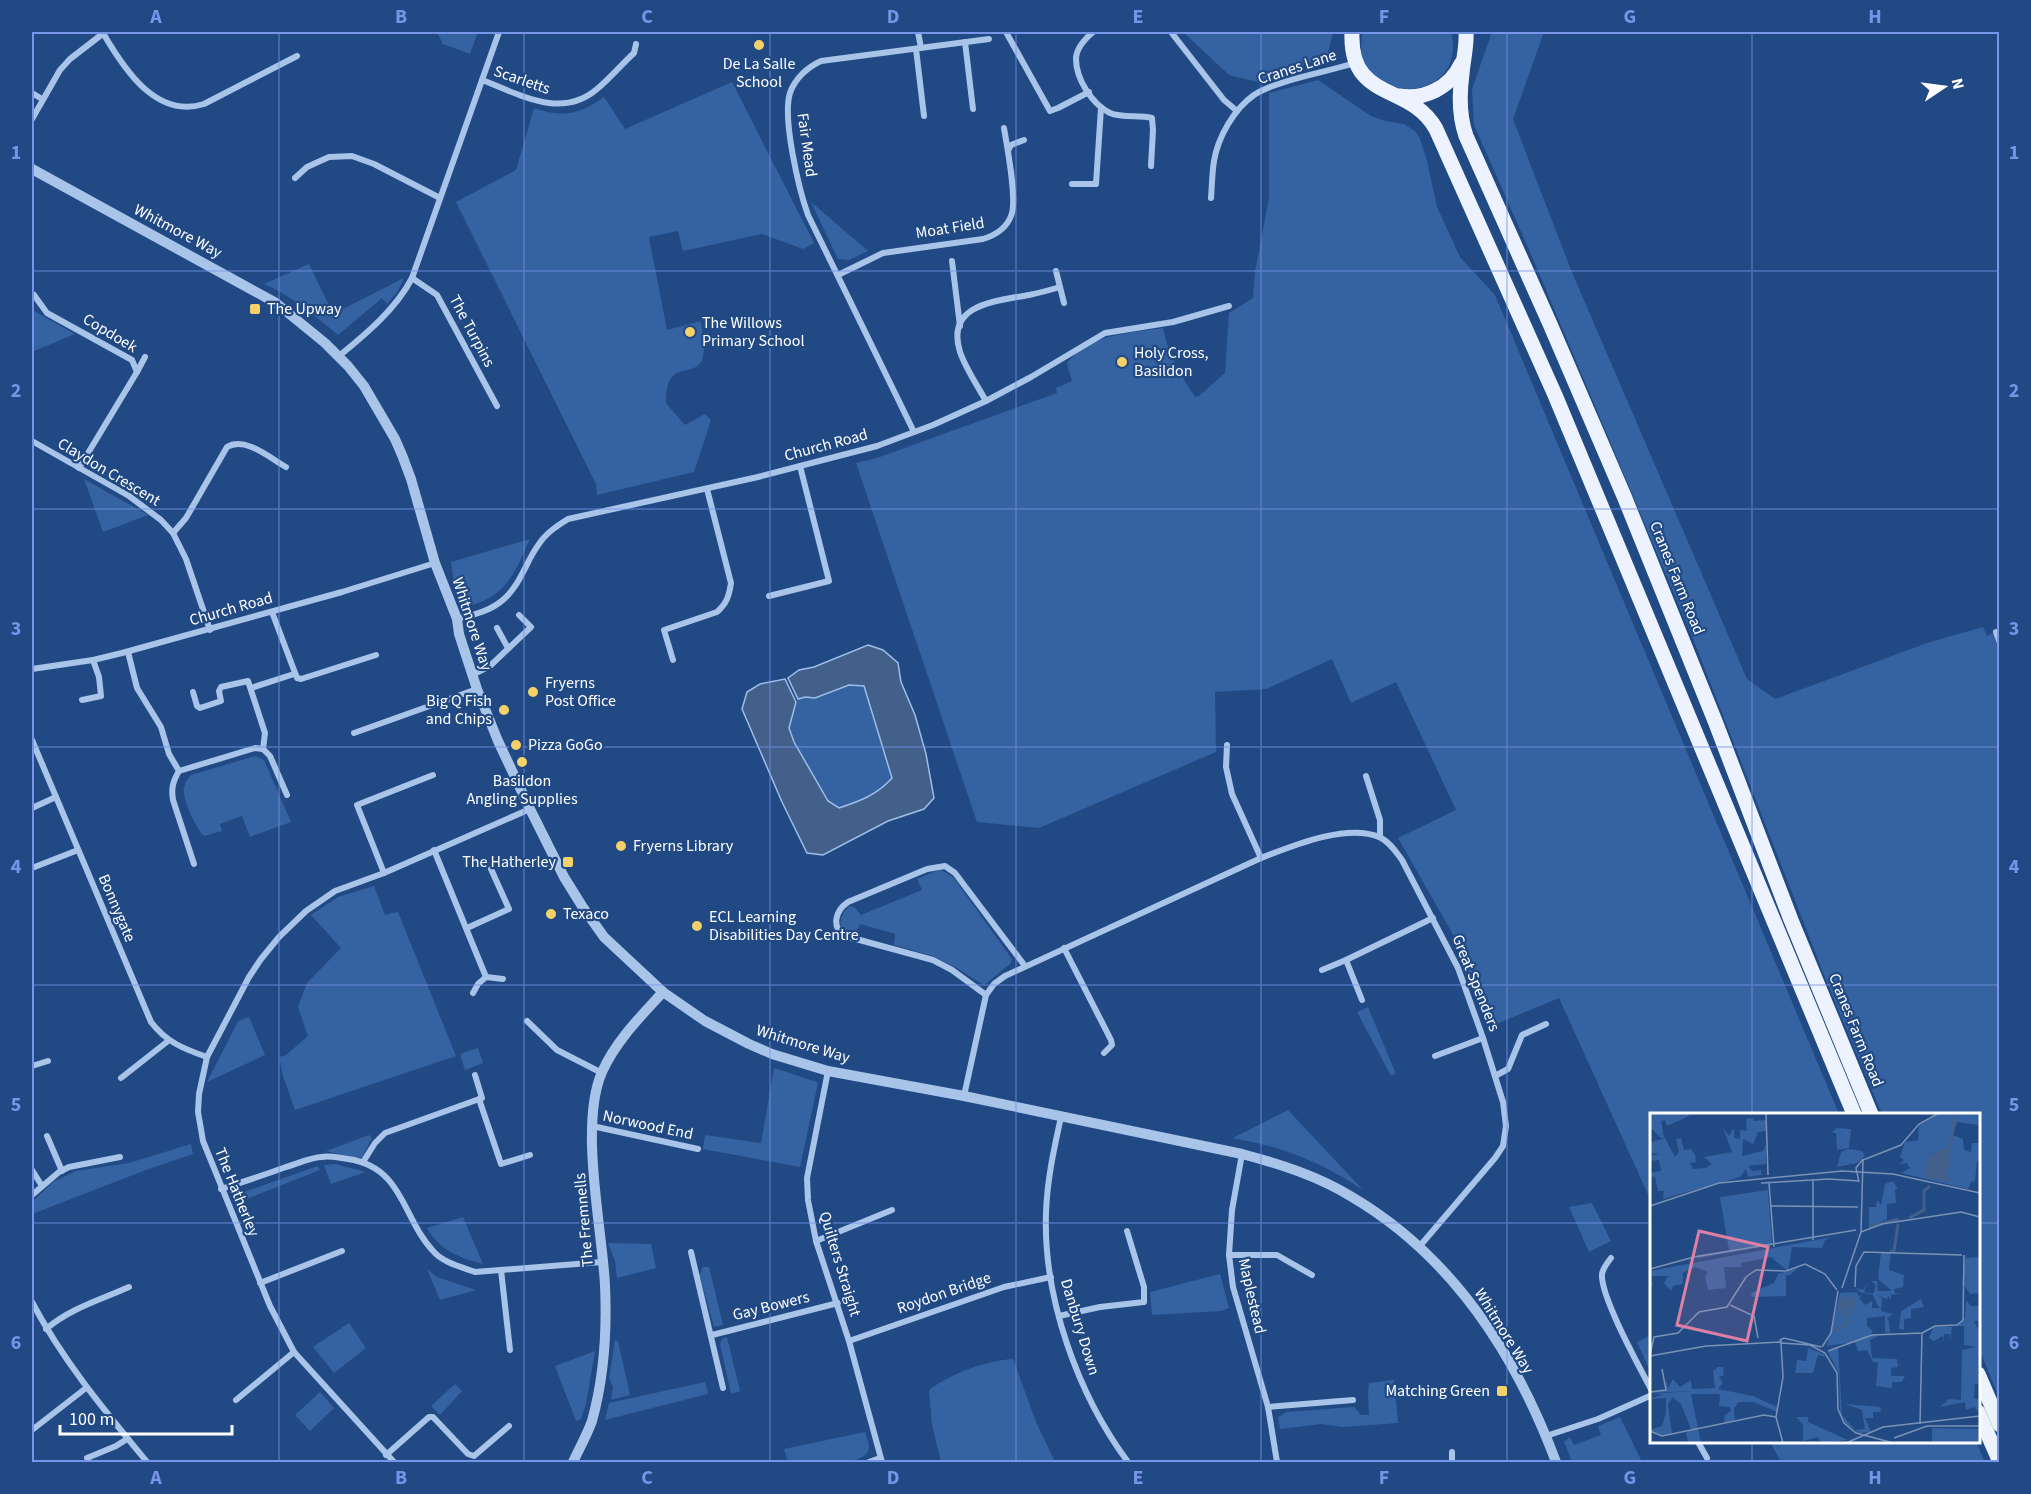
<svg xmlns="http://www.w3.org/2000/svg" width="2031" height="1494" font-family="'Source Sans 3',sans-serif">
  <rect width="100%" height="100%" fill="#214984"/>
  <g fill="#3563a1">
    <path d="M437,32H478L470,54L443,44Z"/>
    <path d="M1183,32H1333L1328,54L1265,84L1229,75Z"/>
    <path d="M1363,32H1451C1470,108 1345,108 1363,32Z"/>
    <path d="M1492,32H1544L1513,119L1571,270L1747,679L1775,699L1927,643L1983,627L1987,636L1999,630V1398L1979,1348L1978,1114H1882L1826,980L1692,636L1533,259L1474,125L1472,89Z"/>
    <path d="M1318,80L1371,116L1385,121L1404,124L1415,131L1420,139L1427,161L1437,207L1460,257L1495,295L1839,1114H1652L1651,1201L1559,998L1489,1027L1455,938L1398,838L1456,810L1396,682L1351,703L1332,659L1266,689L1215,692L1216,752L1039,828L977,822L856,463L877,458L1057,393L1056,388L1072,381L1067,363C1089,334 1130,333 1163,328C1168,354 1181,376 1195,397L1199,396L1225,373L1229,313L1253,298L1255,272L1269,198V93Z"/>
    <path d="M732,82L814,243L803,249L762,234L683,251L678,231L649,237L667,330L701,321C702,332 706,350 702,360C692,380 666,357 666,403L685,425L705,414L711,420L694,472L597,495L596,484L456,202L516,170L534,108C563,118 579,115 604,97L625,129Z"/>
    <path d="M811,202L868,251L849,260L838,259Z"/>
    <path d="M309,264L333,314L404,278L398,291L387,304L382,298L338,335C315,316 292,296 264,284Z"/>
    <path d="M32,310L75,334L34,351L32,343Z"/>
    <path d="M84,479L148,515L103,532Z"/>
    <path d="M530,539C516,569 509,593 475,604C469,606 463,605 459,599C453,589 453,573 451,562Z"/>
    <path d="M849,685L864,686L889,765L892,778C875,797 863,801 839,808L828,801L794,742L789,728L791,716L798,699L805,697L815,698Z"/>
    <path d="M255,756L264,760L291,822L250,837L242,816L220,824L222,831L204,836C196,828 182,799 184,788C185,782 188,779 191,775Z"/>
    <path d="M941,870L953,877L1012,959L1011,963L984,985L955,967L933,956L894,945L895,934L860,924L856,933C836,937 837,915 850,906L854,907L861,915L922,890L917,879L936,871Z"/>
    <path d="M374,886L385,915L398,912L456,1056L295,1110L283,1076L279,1057L286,1055L308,1036L298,1007L307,983L341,948L311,915L338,897Z"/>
    <path d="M1368,1007L1396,1074L1391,1076L1357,1012Z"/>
    <path d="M249,1017L265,1055L207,1082L238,1021Z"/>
    <path d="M478,1048L483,1063L465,1070L460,1054Z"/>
    <path d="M774,1068L817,1082L818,1083L800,1167L703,1149L705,1135L761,1143Z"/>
    <path d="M1288,1110L1363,1190C1338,1173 1309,1158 1279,1149C1264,1144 1249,1142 1233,1138Z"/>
    <path d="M369,1135L372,1138L361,1159L326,1151Z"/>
    <path d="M191,1144L193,1154L146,1170L32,1214V1202L53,1182L76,1171L129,1163Z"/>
    <path d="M335,1164L366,1172L331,1184L324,1165Z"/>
    <path d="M318,1166L320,1170L239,1202L235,1199L238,1194Z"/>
    <path d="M1592,1203L1611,1241L1589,1252L1569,1207Z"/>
    <path d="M463,1217L483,1264C460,1258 439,1250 427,1228Z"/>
    <path d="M608,1243L651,1244L656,1268L617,1278L615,1261Z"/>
    <path d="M702,1267H709L723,1325L714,1327L700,1276Z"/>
    <path d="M427,1269L437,1277L476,1290L440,1300Z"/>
    <path d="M1220,1274L1229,1308L1221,1311L1152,1315L1150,1292Z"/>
    <path d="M349,1323L366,1348L334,1373L313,1347Z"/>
    <path d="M1651,1335V1373L1637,1342Z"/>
    <path d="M727,1337L740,1391L731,1394L720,1344L722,1339Z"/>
    <path d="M615,1340L618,1341L630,1395L611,1400L613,1387L609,1378Z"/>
    <path d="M595,1351L586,1404L581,1419L576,1421L555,1366Z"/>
    <path d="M1013,1359L1036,1422L1055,1462H941L932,1425L929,1390C953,1373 983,1361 1013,1359Z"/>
    <path d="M1394,1380L1398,1423L1343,1427L1322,1424L1280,1429L1278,1417L1287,1412L1354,1407L1361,1415H1369L1368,1395L1369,1383Z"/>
    <path d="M705,1382L708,1394L605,1420L609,1403Z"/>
    <path d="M455,1384L462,1391L440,1415L431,1406Z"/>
    <path d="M320,1392L334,1408L310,1431L295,1415Z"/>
    <path d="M1620,1417L1642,1462H1572L1564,1442L1570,1437L1574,1445L1601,1435L1598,1426Z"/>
    <path d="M865,1432C866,1437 871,1446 868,1451C860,1468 804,1463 788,1462L784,1449Z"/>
    <path d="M1770,1442H1976L1985,1462H1781Z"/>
  </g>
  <path fill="#42608a" stroke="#9dbeea" stroke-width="1.5" d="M868,645L883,650L898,663L901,682L915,715L926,754L934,798L924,809L888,821L823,855L807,853L782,802L742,709L747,692L760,684L785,679L796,702L789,728L794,742L828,801L839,808C860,801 877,795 892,778L864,686L849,685L815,698L805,697L798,699L788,678L799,670L814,667Z"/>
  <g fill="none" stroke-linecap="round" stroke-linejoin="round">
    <g stroke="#a9c4e9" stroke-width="6">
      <path d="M918,32L921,48"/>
      <path d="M1006,32L1050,111L1058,108L1089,92"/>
      <path d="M1093,32C1086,38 1076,48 1076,59C1076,79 1092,104 1110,113C1122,118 1139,115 1152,118L1153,130L1151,166"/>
      <path d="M1171,32L1224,100L1237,111"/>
      <path d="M103,33C124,69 156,119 204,104L297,56"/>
      <path d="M965,42L973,109"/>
      <path d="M916,49L924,116"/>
      <path d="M482,80C519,94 561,120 597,89C610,78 621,65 634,53L636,44"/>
      <path d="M32,93L42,99"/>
      <path d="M32,119L60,70L70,59L105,32"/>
      <path d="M1008,151L1011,145L1024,140"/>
      <path d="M295,178L307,167L329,157L352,156L374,164L440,198"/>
      <path d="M1072,184H1096L1101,108"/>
      <path d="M1211,198C1212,186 1212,173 1214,161C1218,137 1234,109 1254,95C1277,80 1327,72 1355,63"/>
      <path d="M952,261L960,326"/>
      <path d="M1056,271L1064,303"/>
      <path d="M838,275L883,253L983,239C996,235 1006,229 1011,216C1018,201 1007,147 1004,128"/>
      <path d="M412,278L437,295L497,406"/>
      <path d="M34,295L47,313L132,360L137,372L79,468"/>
      <path d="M339,356C366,334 396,309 412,278L499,32"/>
      <path d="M137,372L145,357"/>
      <path d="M986,401C977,385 966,369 960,352C945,304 996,301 1029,295C1039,293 1050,290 1060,287"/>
      <path d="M914,432L808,215C799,190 782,118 790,93C795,78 808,67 821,61L989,39"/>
      <path d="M32,441L129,496L161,520L173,533L186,559L210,630"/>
      <path d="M173,533L186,518L227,447C245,436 270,458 286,467"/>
      <path d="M769,596L829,581L800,466"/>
      <path d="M272,612L297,678L301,679L376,655"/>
      <path d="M457,619C473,615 491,611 504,599C521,584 526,561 539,544C546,533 557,526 568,519L758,477L877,446L933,425L986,401L1031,377L1105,333L1173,322L1229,306"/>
      <path d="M497,628L508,648"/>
      <path d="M1996,632L2000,643"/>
      <path d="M128,652L137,688L161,727L169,754L179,771"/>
      <path d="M673,660L664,630L717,612C727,603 729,596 731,583L707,489"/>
      <path d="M32,669L93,660L122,653L342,592L435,563"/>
      <path d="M472,675L490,666L531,627L519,615"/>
      <path d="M251,688L294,674"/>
      <path d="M193,692L197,706L200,708L221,701L219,691L221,687L248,681L265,733L263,749L255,748L179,771C173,781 171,788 173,800L194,864"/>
      <path d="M82,700L101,696L99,677L93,660"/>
      <path d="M354,733L477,689"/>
      <path d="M32,740L151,1022C166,1042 184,1049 207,1057"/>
      <path d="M1227,745L1226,767L1232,794L1261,858"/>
      <path d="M263,749L270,756L287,795"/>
      <path d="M1366,776L1380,820V837"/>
      <path d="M32,808L56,797"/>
      <path d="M434,850L486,977"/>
      <path d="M32,868L78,850"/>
      <path d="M384,873L357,805L433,775"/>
      <path d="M467,928L509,909L491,869"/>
      <path d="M1064,948L1111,1040L1112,1045L1104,1053"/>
      <path d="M1346,960L1433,918"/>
      <path d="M1322,970L1346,960L1362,1000"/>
      <path d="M473,993L478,984L486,977L503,979"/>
      <path d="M986,995L952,970L933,960L845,936C831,927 835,911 848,902L927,869L945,866L955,873L1025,966"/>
      <path d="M527,1021L557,1050L602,1073"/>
      <path d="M1435,1056L1483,1038"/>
      <path d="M32,1066L48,1061"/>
      <path d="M828,1071L807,1178L808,1200L816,1241L849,1341L882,1462"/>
      <path d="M1495,1076L1508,1069L1522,1035L1546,1024"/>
      <path d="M121,1078L168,1041"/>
      <path d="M964,1096L986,995L994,984L1005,976L1261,858C1292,846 1347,823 1379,837C1389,841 1396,852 1402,860L1458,968L1483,1038L1503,1102L1506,1126L1503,1146L1495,1158L1419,1247"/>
      <path d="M479,1099L501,1164L530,1155"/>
      <path d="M1061,1117C1054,1149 1047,1180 1046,1213C1043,1298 1078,1395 1128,1462"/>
      <path d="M592,1126L698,1149"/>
      <path d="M47,1136L62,1171"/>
      <path d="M1242,1154L1232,1210L1229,1255L1233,1287L1268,1407L1277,1462"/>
      <path d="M363,1162L375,1143L385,1133L482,1098L475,1075"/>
      <path d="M32,1170L42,1186"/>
      <path d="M221,1189C243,1182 264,1175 286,1167C297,1164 309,1158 321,1157C330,1155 339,1158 348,1159C404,1167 402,1219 434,1252C444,1263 462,1267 475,1272L602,1262"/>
      <path d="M32,1195L59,1172L69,1167L120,1157"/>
      <path d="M816,1241L892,1210"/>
      <path d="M691,1252L723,1388"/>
      <path d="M1229,1255H1277L1312,1275"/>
      <path d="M1611,1258C1607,1263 1603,1268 1602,1274C1600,1296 1640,1368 1652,1391"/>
      <path d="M501,1270L510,1350"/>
      <path d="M260,1283L342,1251"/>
      <path d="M32,1302C63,1361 105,1411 147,1462"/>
      <path d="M1059,1316L1100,1307L1144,1302V1287L1127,1231"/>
      <path d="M46,1329C71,1308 100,1300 129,1287"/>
      <path d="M712,1335L838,1303"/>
      <path d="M849,1341L1004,1287L1051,1277"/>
      <path d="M236,1400L294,1352"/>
      <path d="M1268,1407L1353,1400"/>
      <path d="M32,1430L86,1388"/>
      <path d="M1546,1436L1598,1419L1652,1395"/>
      <path d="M1698,1442L1707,1458"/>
      <path d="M1452,1452V1462"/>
      <path d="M386,1455L429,1417H433L468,1454L474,1456L509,1426"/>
      <path d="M89,1462L87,1458L116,1446L127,1439"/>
      <path d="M394,1462L294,1352L270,1306L203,1141L198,1112L199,1094L207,1057L249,977L261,959L279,937L306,911L335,891L384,873L530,809"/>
      <path d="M869,1462L880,1458"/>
    </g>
    <g stroke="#a9c4e9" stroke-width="10">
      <path d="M32,169L276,303L325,343L348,366L364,386L395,439L402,455L411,479L435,563L457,619L459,634L477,689L498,741L530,809L564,877L582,906L604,937L663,992L705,1021L749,1044L772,1054L828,1071L964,1096L1242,1154C1280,1164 1318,1176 1352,1197C1452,1256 1516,1355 1556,1462"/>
      <path d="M573,1462C579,1449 587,1435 592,1421C604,1378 607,1329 605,1285C602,1227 579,1125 602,1072C616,1041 640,1017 663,992"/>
    </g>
    <g stroke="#ecf2fe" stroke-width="15">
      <path d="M1352,32C1349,103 1410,82 1436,129L1555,395L1854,1114"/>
      <path d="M1466,32C1467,46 1463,60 1462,74C1459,96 1459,116 1466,136L1550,324L1624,496L1715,721L1791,920L1871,1114"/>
      <path d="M1399,96C1424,100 1450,88 1461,64"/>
      <path d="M1978,1374L2000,1425"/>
      <path d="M1978,1412L2000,1462"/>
    </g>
  </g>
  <path fill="none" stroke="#7795e8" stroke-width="1.5" stroke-opacity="0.55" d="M279,32V1462M524,32V1462M770,32V1462M1016,32V1462M1261,32V1462M1507,32V1462M1752,32V1114M32,271H2000M32,509H2000M32,747H2000M32,985H2000M32,1223H1652M1978,1223H2000M1752,1442V1462"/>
  <g fill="#f6d16a" stroke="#214984" stroke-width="2">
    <circle cx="759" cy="45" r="6"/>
    <rect x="249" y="303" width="12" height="12" rx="3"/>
    <circle cx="690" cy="332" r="6"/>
    <circle cx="1122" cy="362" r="6"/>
    <circle cx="533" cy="692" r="6"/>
    <circle cx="504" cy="710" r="6"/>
    <circle cx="516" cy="745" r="6"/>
    <circle cx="522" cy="762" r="6"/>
    <circle cx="621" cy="846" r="6"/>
    <rect x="562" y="856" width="12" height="12" rx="3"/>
    <circle cx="551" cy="914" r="6"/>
    <circle cx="697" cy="926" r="6"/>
    <rect x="1496" y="1385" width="12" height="12" rx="3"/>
  </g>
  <g text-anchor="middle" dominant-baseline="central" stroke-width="4.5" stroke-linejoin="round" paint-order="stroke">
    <g font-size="16" fill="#fff" stroke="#214984" text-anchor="start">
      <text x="759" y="64" text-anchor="middle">De La Salle<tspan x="759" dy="18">School</tspan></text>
      <text x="267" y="309">The Upway</text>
      <text x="702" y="323">The Willows<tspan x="702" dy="18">Primary School</tspan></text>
      <text x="1134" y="353">Holy Cross,<tspan x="1134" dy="18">Basildon</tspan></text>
      <text x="545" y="683">Fryerns<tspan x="545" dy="18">Post Office</tspan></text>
      <text x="492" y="701" text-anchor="end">Big Q Fish<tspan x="492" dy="18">and Chips</tspan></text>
      <text x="528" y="745">Pizza GoGo</text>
      <text x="522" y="781" text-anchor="middle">Basildon<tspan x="522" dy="18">Angling Supplies</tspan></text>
      <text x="633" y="846">Fryerns Library</text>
      <text x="556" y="862" text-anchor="end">The Hatherley</text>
      <text x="563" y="914">Texaco</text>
      <text x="709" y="917">ECL Learning<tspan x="709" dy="18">Disabilities Day Centre</tspan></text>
      <text x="1490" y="1391" text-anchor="end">Matching Green</text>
    </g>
    <g font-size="16" fill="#fff" stroke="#214984">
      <text transform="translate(1297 67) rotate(-18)">Cranes Lane</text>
      <text transform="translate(522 80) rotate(19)">Scarletts</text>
      <text transform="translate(807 145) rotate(82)">Fair Mead</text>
      <text transform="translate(950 228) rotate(-9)">Moat Field</text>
      <text transform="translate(178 231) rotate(28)">Whitmore Way</text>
      <text transform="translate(472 331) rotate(62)">The Turpins</text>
      <text transform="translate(110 333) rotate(31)">Copdoek</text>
      <text transform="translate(826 445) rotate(-15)">Church Road</text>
      <text transform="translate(109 472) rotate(31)">Claydon Crescent</text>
      <text transform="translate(1677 578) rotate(68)">Cranes Farm Road</text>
      <text transform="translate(231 609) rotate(-16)">Church Road</text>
      <text transform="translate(472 624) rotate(72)">Whitmore Way</text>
      <text transform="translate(117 908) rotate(67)">Bonnygate</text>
      <text transform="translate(1476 983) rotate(68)">Great Spenders</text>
      <text transform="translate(1856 1030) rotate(68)">Cranes Farm Road</text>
      <text transform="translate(803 1044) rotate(17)">Whitmore Way</text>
      <text transform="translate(648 1125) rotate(12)">Norwood End</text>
      <text transform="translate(237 1192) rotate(68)">The Hatherley</text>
      <text transform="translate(584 1220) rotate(-95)">The Fremnells</text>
      <text transform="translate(840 1264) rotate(73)">Quilters Straight</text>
      <text transform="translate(944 1293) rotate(-19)">Roydon Bridge</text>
      <text transform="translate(1252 1296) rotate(77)">Maplestead</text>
      <text transform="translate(771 1306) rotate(-14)">Gay Bowers</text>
      <text transform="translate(1080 1327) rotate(73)">Danbury Down</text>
      <text transform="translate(1504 1331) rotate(58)">Whitmore Way</text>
    </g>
  </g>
  <g transform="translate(1650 1113)">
    <rect width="330" height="330" fill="#214984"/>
    <path d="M0,0H38L39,3L17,13L15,7L11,8L14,25H11L0,14ZM291,0H329L328,12L307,9L303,22L313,26L314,37L321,39L322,30H329L330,7V48H327L325,68L321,69L318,76L251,60L260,55L257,50L249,51L254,47L250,44L255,29L268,27L269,12ZM289,38L297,43L294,67L274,59L280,42ZM103,5L104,8L116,7L117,18L108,19L103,31L93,26L92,43L113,38L116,32V51L98,53L102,58L111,57V62L98,64L96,56L90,64L13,86L14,78H8L5,64H0V60L11,58L9,47L1,48V43L9,41L1,40V29L15,25L25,44L29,39L26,26L31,25L34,37L41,36L45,42L46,49L40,50L43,56L56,55L62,51L54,44L82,39L73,15L79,23L84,15V25L90,26V17L97,18L96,6ZM186,15L201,16L199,35L187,37L186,20H182ZM198,36L212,38L215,43L207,50L187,54L191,39ZM243,68L248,76H245L246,90L237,91V106L219,114V94H226L227,87L231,92L235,71ZM118,77L122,132L49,145L44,143L79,137L70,84ZM182,124L175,127L172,135L142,134L138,158L121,144L91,150V154H74L76,175L58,177L55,164L58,159L45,154L33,160V171L23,173L21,178L14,170L18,163H1L3,173H0V158ZM231,139L241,140L239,157L254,162L253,174L244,176L245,180H252L241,182V187L238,183L237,186L225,181L232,185L231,198L243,201L237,205L239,208L240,220L235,219V203L217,205V213L223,218L221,221L228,223L220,227L222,245L247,246L248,254L241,255V263H255L252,269H242V275L226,273L228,249H223L217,237L208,238L205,229L177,233L190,180L207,179L209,184L212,180L210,186L215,192L222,188V195H229L223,182L210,179L206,175L213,177L218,169L214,179L223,181L226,173L222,168H227L228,178H242L228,166ZM316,141L317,145L330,144V180L320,181L314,172L316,164L312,172ZM148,155L140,162H136V183L102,184L101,180L124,170L128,161ZM271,186L274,194L261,196V205L254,206V217L249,216L251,198ZM316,187L321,193H330V208H324L330,220V271H325L324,285L330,287V300L324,294L316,297L315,289L290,294L299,286L311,287L312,237L326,234L314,232V213H306L315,204ZM284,213L302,214L300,229V221H294V229L293,223L284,228L279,225ZM188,233L192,302L205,317L215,316L212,297L195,291L230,294L231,299H223V305H215L221,319L209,320L195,310L190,299L189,261L178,239ZM158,235L174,241L175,244L168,242L163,260H145L147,247L156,248ZM68,254H73L74,262L69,264L73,270L68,276L103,283L127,294V299L104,289H88L84,296L85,308L74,310L75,302L81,298L80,294L69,293L70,281H41L51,330H32L38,329L36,320L41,316L31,291L22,284L18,292L22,321L12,322L0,317L12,313L16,300V285L0,286L14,281H0L41,278L0,280L15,278L16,266L18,275L23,266L30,274L41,267L42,276L65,275L63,258ZM146,304H158V309L198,327L171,330L168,324L153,328V312ZM282,315L330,316V330H282Z" fill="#3563a1" fill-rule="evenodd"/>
    <path d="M294,35L299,38L294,67L280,66L274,59L279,43ZM192,183L197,188L200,183L206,186L201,203L198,192L196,200L190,196Z" fill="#42608a"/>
    <path fill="none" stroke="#42608a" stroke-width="3" d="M295,69L305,0M259,105L274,97V78L280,73M219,114L249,106M240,138H244L248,111M184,217L195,213L197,203L189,196L194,182"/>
    <path fill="none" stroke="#7a92b5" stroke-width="1.5" d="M116,0L118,62M163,66V127M209,69L206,55L213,46M111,70L179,66L209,68M119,70L124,134M0,93L69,70L192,58L243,61L330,80M120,93L208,94M211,119L232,111L311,99L330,104M0,156L44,144L206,117M205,174L206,153L214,139L312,142M192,175L211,119L213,47L251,32L269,11L289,0M80,192L104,203L108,225M272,220L285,213L307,212L313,207L314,142M131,230L133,264L126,304L133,330M171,234L134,225L130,227L132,230L160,232L175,240L187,260L188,296L194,310L206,320L240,329M172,234L181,220L188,178M178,238L222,222L272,220M0,242L4,224L28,220L49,199L77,194L96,164L106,157L136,158L155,151L175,161L187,177M0,243L56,233L131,229M0,279L16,277L12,256M270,311L272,220M0,318L12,323L114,302L126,304M244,325L277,313H330M196,330L233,314L330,303"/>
    <path fill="#dd80a5" fill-opacity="0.15" stroke="#dd80a5" stroke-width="3" d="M49,118L118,134L97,228L27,212Z"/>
    <rect width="330" height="330" fill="none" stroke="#fff" stroke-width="3"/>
  </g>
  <rect width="2031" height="1494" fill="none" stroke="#214984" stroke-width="66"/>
  <g transform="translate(1944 87) rotate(77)" stroke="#214984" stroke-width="4.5" paint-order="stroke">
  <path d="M0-4.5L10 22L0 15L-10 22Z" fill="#ffffff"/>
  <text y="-9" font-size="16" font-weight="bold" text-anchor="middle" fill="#ffffff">N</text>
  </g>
  <path d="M60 1425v9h172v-9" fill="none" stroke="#ffffff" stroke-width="3"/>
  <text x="69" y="1425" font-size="18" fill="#ffffff" stroke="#214984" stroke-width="4.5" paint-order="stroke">100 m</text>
  <rect x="33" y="33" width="1965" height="1428" fill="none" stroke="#7795e8" stroke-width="2"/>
  <g font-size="20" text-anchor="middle" font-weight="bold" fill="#7795e8">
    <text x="156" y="23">A</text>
    <text x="401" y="23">B</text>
    <text x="647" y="23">C</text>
    <text x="893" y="23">D</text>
    <text x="1138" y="23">E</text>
    <text x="1384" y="23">F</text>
    <text x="1630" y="23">G</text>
    <text x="1875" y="23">H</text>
    <text x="16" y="159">1</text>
    <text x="2014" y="159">1</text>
    <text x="16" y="397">2</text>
    <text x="2014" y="397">2</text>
    <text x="16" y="635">3</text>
    <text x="2014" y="635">3</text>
    <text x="16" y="873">4</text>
    <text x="2014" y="873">4</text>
    <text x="16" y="1111">5</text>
    <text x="2014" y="1111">5</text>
    <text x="16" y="1349">6</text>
    <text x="2014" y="1349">6</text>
    <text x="156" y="1484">A</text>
    <text x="401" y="1484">B</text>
    <text x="647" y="1484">C</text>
    <text x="893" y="1484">D</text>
    <text x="1138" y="1484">E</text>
    <text x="1384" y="1484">F</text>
    <text x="1630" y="1484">G</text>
    <text x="1875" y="1484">H</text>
  </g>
</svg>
